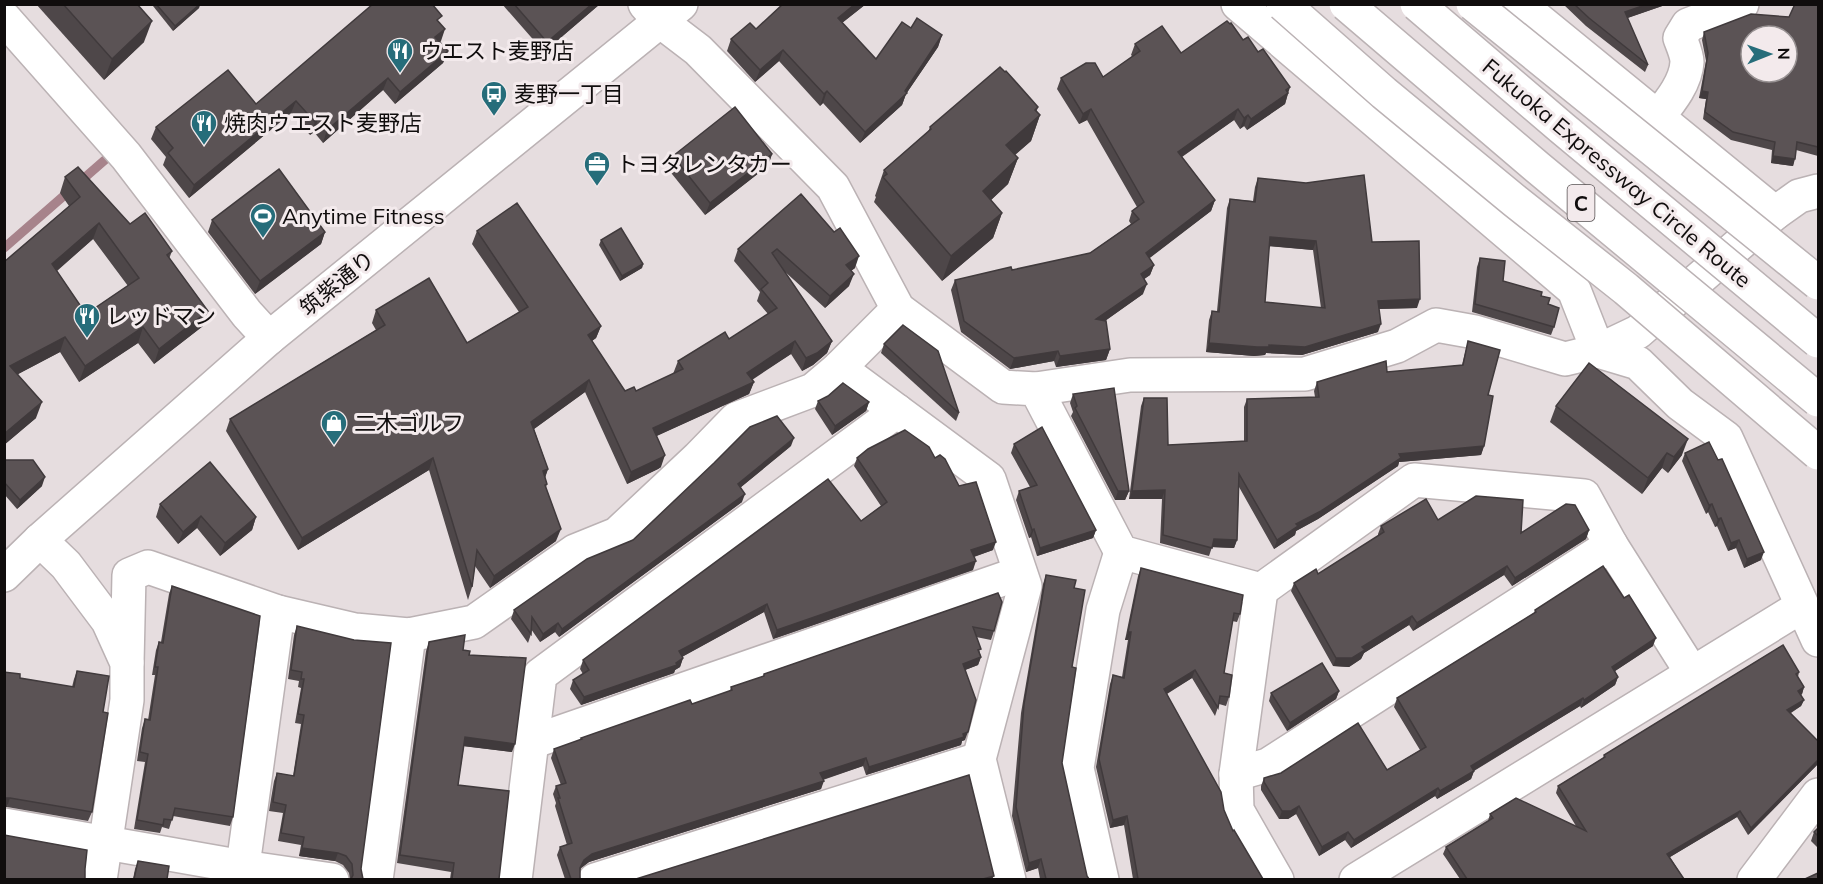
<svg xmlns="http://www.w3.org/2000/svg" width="1823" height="884" font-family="Mulish,'Noto Sans JP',sans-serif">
  <rect width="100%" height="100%" fill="#e6dddf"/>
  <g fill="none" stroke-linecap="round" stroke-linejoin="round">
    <path stroke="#a7838b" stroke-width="9" d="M4,248L106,159"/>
    <g stroke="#bbb2b4" stroke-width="36">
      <g id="street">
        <path d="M645,4L660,21L698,50L833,187L898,309L1003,387L1036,389L1121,552L1261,590L1236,774L1237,810L1277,880"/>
        <path d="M1238,4L1574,290L1598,351"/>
        <path d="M1519,4L1775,213"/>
        <path d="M4,18L126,156L247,314L269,338"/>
        <path d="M1657,118C1669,103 1686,83 1687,62C1687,55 1683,46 1680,38L1688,25L1742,4"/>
        <path d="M1598,351L1638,363L1680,404L1726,438L1818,640"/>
        <path d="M839,368L989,479L1025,586L979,759L1009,880"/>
        <path d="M1036,389L1130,375L1305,374L1397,346L1436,325L1475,332L1565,359L1598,351L1638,332L1775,213L1799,196L1818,191"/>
        <path d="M40,540L66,565L108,621L127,663V700L100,880"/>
        <path d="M1261,590L1414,480L1584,496L1611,545"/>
        <path d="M127,663L129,575L148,567L278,612L355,630L409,635L474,622L575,551L617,534L698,458L736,419L813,390L839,368L898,309"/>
        <path d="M532,742L1020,573"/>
        <path d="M1236,774L1268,765L1611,545L1692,673"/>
        <path d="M4,825L243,867L332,880"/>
        <path d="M241,880L278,612"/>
        <path d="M376,880L409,635"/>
        <path d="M515,880L540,675L897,411"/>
        <path d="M595,880L979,759"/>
        <path d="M1102,880L1077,768L1103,610L1121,552"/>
        <path d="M1754,880L1818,795"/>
      </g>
    </g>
    <g stroke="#bbb2b4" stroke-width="36">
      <g id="secondary">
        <path d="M4,575L40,540L269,338L681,4"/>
        <path d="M1356,880L1802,606"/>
      </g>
    </g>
    <use href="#street" stroke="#fff" stroke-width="33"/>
    <use href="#secondary" stroke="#fff" stroke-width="33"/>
    <g stroke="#bbb2b4" stroke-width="36" stroke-linecap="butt">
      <g id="highway-bridge">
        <path d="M1283,4L1384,93L1515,201L1626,289L1818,453"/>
        <path d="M1346,4L1537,167L1818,400"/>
        <path d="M1417,4L1562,128L1818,341"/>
        <path d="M1473,4L1818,283"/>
      </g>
    </g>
    <use href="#highway-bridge" stroke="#fff" stroke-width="33"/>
  </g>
  <g fill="#4e4749" fill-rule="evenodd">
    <path d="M36,4H137L144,42L104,80Z"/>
    <path d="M153,4H200L199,8L173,31L153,6Z"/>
    <path d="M502,4H600L544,52Z"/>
    <path d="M783,4H866L842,23L876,59L911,28L942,35L938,47L906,94L902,105L860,143L823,103L820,106L779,61L755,82L727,51L731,39L756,29Z"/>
    <path d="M1563,4H1668L1627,18L1648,65L1645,72L1586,26Z"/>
    <path d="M1818,4V156L1796,150L1793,166L1771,163L1772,150L1731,140L1703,119L1706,99L1699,98L1706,61L1702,40L1704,32L1789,17Z"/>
    <path d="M440,22L441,41L440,42L448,51L443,63L395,104L383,90L323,143L314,132L310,135L291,113L189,198L163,165L166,157L151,139L156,127L256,104Z"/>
    <path d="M1243,40L1258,52L1288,93L1285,104L1247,130L1244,126L1240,129L1234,120L1182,157L1215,200L1211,211L1149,258L1154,265L1150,275L1144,279L1143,294L1105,321L1110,349L1106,360L1056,367L1054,361L1010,369L961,332L951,290L955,280L1012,270L1090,253L1131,224L1129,221L1132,211L1137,207L1087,120L1079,124L1057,89L1061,78L1103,77L1133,57L1131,55L1135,44L1181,53Z"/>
    <path d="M1037,111L1040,115L1031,141L1015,155L1018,158L1008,184L991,200L1002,213L993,238L942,281L874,202L876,197L875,196L884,170L928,132L930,127Z"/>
    <path d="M772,154L768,166L705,215L668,169L673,156Z"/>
    <path d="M65,177L130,224L172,251L169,259L208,311L203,326L154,364L138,343L79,382L60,352L18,374L36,418L4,445V262L69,206L60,193ZM93,239L128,286L86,314L57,271Z"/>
    <path d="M1258,178L1372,242L1417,308L1379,309L1378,332L1302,355L1266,353L1265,355L1254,356L1206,352L1209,320L1212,311H1217L1227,208L1230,199L1253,201L1255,187ZM1269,246L1313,250L1321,308L1265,302Z"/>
    <path d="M801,194L855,268L851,271L849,286L825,308L783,270L832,341L827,353L813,365L802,371L791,354L752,379L754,382L749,394L656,436L661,467L658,469L627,484L585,392L534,429L548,469L545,477L547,484L546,487L556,541L490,588L475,566L472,587L468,600L429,470L298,550L226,431L230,419L376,330L372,323L376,310L467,343L519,312L472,244L477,231L601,326L596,338L592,341L625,391H636L673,374L678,361L729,339L768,314L757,301L760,292L734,261L738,249Z"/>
    <path d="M212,220L325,232L321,244L255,294L208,232Z"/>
    <path d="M601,240L643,264L642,268L620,281L599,245Z"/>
    <path d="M1480,258L1503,281L1541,296L1548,304L1554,327L1551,335L1472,312L1477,267Z"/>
    <path d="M1468,341L1488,395L1484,446L1481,455L1399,462L1398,466L1318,519L1296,531L1295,535L1274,549L1239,487L1237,540L1234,548L1212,547L1209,556L1160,543L1162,499H1129L1141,406L1144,398L1168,445L1244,441V407L1247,399L1315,397L1314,391L1317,382L1387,372L1462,365Z"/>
    <path d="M884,344L959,413L956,421L881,353Z"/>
    <path d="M1073,394L1129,491L1125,500H1115L1071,416L1073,412L1070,403Z"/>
    <path d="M828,396L869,402L866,411L832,435L815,409L818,401Z"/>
    <path d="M1556,406L1682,455L1668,473L1662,468L1642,494L1550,422Z"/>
    <path d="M1014,444L1096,530L1093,538L1037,556L1031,537L1029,538L1016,500L1019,491L1030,487L1011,453Z"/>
    <path d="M791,446L741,487L742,502L559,637L555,632L540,642L531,629V634L528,643L511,619L514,610Z"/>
    <path d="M1685,453L1761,560L1744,568L1736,548L1728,551L1717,526L1715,527L1708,512L1706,514L1682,461Z"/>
    <path d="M857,458H935L993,550L974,557L973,570L773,639L764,612L682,657L683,658L680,667L675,670L674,673L581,705L570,689L573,680L583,674L580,669L583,660L861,521L881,506L854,466Z"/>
    <path d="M4,460L42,486L17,509L4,494Z"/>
    <path d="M160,504L256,517L252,530L220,556L197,528L178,544L156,517Z"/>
    <path d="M1438,520L1521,533L1589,530L1586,539L1512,586L1504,575L1413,631L1409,625L1364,653L1361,659L1349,667L1333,666L1291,591L1294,583L1318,574L1378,536V534L1381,526Z"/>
    <path d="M1141,568L1240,614L1237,622L1232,621L1224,673L1229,697L1226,706L1219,704L1215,716L1192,678L1167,694L1233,831L1263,879H1133L1124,825L1110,828L1096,767L1110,684L1113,675L1122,677L1128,640H1125L1138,576Z"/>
    <path d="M1046,575L1074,588L1072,667L1062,763L1087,876L1089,879H1040L1038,868L1026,872L1012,816L1021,713L1043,584Z"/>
    <path d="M172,586L233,817L230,826L173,816L169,829L162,827L160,833L134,829L145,762L137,761L142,728L145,719L148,720L155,675H152L156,650L159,642H161L169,594Z"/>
    <path d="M998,593L994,631L991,640L976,637L981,657L978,665L965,670V740L962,741L961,745L866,775L863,766L823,780L821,789L589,862L581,868L580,870V878L581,879H565L557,855L560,847L567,845L555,806L556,803L553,794L556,786L561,785L551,758L554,749L580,740L581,738L692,704L730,691L731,687L763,677L764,674Z"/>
    <path d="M1535,610L1653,646L1615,671L1618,677L1615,685L1581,708L1580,706L1474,771L1471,779L1437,799L1435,796L1351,848L1345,840L1319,856L1296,814L1288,819H1279L1261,790V786L1264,778L1387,770L1420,750L1394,707L1397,698L1534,613Z"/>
    <path d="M297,626L361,869L363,879H350L349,873L343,865L335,861L299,856L301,845L278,841L283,813L269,811L274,781L277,773L293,776L301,724L295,723L301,688L298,687L299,681L288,679L294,635Z"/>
    <path d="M429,642L463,650L469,655L512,752L464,746L458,785L499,879H450L451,872L397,863L426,651Z"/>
    <path d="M77,671L103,712L92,812L88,821L7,807L20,678L72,687L74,679Z"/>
    <path d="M1799,672L1798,677L1804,687L1802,694L1801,695L1804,700L1801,706L1791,713L1818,741V764L1748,835L1737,817L1670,857L1684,879H1460L1443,854L1446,847L1488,821L1490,814L1576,826L1556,793L1558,786L1603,758L1604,755Z"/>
    <path d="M1339,691L1336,699L1287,731L1269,701L1271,693Z"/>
    <path d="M1818,828V848L1811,841L1814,832Z"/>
    <path d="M138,861L167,879H133L135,869Z"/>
  </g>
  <g fill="#403a3c">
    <path d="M200,4L199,8L173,31L175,26Z"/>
    <path d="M592,4H600L544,52L547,42Z"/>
    <path d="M855,4H866L833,30L838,18Z"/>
    <path d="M1648,4H1668L1622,20L1625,12Z"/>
    <path d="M152,21L144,42L104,80L112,59Z"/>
    <path d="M445,29L441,41L431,49L435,37Z"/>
    <path d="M942,35L938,47L906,94L902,105L860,143L865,132L905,91Z"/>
    <path d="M783,50L779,61L755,82L760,70Z"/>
    <path d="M448,51L443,63L395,104L400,92Z"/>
    <path d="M388,78L383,90L323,143L327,130Z"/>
    <path d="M1290,87L1285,104L1247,130L1251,119Z"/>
    <path d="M827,91L823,103L820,106L824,94Z"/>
    <path d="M1702,91L1708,92L1706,99L1699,98Z"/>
    <path d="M296,101L291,113L189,198L194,185Z"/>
    <path d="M1038,107L1033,122L1040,115L1031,141L997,170L1006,145Z"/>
    <path d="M1091,109L1087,120L1079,124L1083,114Z"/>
    <path d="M1238,109L1234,120L1174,162L1178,152Z"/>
    <path d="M1248,115L1244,126L1240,129L1244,118Z"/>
    <path d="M318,119L314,132L310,135L315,122Z"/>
    <path d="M772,154L768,166L705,215L710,203Z"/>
    <path d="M1773,156L1795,159L1793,166L1771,163Z"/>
    <path d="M1018,158L1008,184L974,216L983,191Z"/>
    <path d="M1215,200L1211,211L1142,264L1146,253Z"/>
    <path d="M1002,213L993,238L942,281L951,256Z"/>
    <path d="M99,223L93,239L46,280L52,264Z"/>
    <path d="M325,232L321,244L255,294L260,281Z"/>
    <path d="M1270,237L1316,241L1313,250L1267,246Z"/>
    <path d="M859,256L855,268L842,277L846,265Z"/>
    <path d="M643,264L642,268L620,281L622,276Z"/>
    <path d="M1154,265L1150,275L1137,284L1141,274Z"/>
    <path d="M854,274L849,286L825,308L830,296Z"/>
    <path d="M1147,284L1143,294L1092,330L1096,319Z"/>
    <path d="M1420,299L1417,308L1375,309L1378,301Z"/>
    <path d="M208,311L203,326L154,364L159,349Z"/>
    <path d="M1381,324L1378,332L1302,355L1266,353L1265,355L1254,356L1206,352L1209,343L1269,345Z"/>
    <path d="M601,326L596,338L583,347L588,335Z"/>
    <path d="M143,327L138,343L79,382L85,366Z"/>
    <path d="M65,337L60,352L5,381L10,366Z"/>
    <path d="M795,341L791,354L743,386L747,373Z"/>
    <path d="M832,341L827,353L813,365L802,371L806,358Z"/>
    <path d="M1110,349L1106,360L1056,367L1060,356Z"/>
    <path d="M1058,351L1054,361L1010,369L1014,358Z"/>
    <path d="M589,380L585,392L527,434L531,422Z"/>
    <path d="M754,382L749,394L648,440L653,428Z"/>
    <path d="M42,402L36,418L4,445V434Z"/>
    <path d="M869,402L866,411L832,435L835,426Z"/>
    <path d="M794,438L791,446L735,492L738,484Z"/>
    <path d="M1688,439L1682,455L1668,473L1674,457Z"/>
    <path d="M1484,446L1481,455L1399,462L1398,466L1318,519L1296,531L1295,535L1274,549L1277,540L1296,524L1399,454Z"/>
    <path d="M1667,453L1662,468L1642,494L1648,478Z"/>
    <path d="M665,455L661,467L658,469L627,484L631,472Z"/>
    <path d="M433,458L429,470L298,550L302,538Z"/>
    <path d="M548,469L544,481L543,471Z"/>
    <path d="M45,477L42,486L17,509L20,500Z"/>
    <path d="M1165,490L1162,499H1129L1132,491Z"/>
    <path d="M1118,491H1129L1125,500H1115Z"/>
    <path d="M745,494L742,502L559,637L562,629Z"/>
    <path d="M1712,504L1708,512L1706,514L1709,505Z"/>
    <path d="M201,516L197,528L178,544L183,532Z"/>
    <path d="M256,517L252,530L220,556L225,543Z"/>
    <path d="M1721,518L1717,526L1715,527L1718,519Z"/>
    <path d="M561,529L556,541L490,588L494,576Z"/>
    <path d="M1034,529L1031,537L1029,538L1032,530Z"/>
    <path d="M1096,530L1093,538L1037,556L1040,548Z"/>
    <path d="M1589,530L1586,539L1512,586L1515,578Z"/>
    <path d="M1214,539L1237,540L1234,548L1211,547Z"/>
    <path d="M1739,540L1736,548L1728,551L1731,543Z"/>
    <path d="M996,542L993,550L967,559L971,550Z"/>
    <path d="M1764,552L1761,560L1744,568L1747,559Z"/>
    <path d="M976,561L973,570L773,639L777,630Z"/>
    <path d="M1507,566L1504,575L1413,631L1417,623Z"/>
    <path d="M767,604L764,612L676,660L679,651Z"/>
    <path d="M1412,616L1409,625L1364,653L1361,659L1349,667L1333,666L1336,658L1362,647Z"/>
    <path d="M558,623L555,632L540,642L543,634Z"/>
    <path d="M1128,632H1131L1128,640H1125Z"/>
    <path d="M1656,638L1653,646L1609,675L1612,667Z"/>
    <path d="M981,657L978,665L960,672L963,664Z"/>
    <path d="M683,658L680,667L675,670L674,673L581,705L584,697L676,663Z"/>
    <path d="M1195,670L1192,678L1161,697L1164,689Z"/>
    <path d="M1618,677L1615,685L1581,708L1584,700Z"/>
    <path d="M1804,687L1802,694L1796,698L1798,691Z"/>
    <path d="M1339,691L1336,699L1287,731L1290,723Z"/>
    <path d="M1583,698L1580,706L1468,774L1471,766Z"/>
    <path d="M1804,700L1801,706L1785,716L1787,710Z"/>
    <path d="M968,732L965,740L962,741L961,745L866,775L869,767Z"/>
    <path d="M465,737L515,744L512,752L462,746Z"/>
    <path d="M866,758L863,766L818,781L820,773Z"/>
    <path d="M1818,760V764L1748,835L1751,828Z"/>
    <path d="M1474,771L1471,779L1437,799L1440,791Z"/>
    <path d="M824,781L821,789L589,862L581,868L577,877L584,860L592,854Z"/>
    <path d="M1438,788L1435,796L1351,848L1354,840Z"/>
    <path d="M4,798H10L7,807H4Z"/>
    <path d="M1299,806L1296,814L1288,819H1279L1282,811Z"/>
    <path d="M1740,811L1737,817L1665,860L1667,854Z"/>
    <path d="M1127,816L1124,825L1110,828L1113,820Z"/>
    <path d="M1348,832L1345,840L1319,856L1322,847Z"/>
    <path d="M302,848L338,853L335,861L299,856Z"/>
    <path d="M1041,859L1038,868L1026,872L1029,863Z"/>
    <path d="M994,876L992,879H983Z"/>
  </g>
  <g fill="#5b5355" stroke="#403a3c" stroke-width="1.5" fill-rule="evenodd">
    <path d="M63,4H137L152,21L112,59Z"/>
    <path d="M156,4H200L175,26Z"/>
    <path d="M373,4H432L442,16L437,20L445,29L435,37L448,51L400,92L388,78L327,130L318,119L315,122L296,101L194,185L168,153L173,148L156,127L228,70L256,104Z"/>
    <path d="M514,4H592L547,42Z"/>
    <path d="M783,4H855L838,18L876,59L902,22L911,28L917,18L942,35L905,91L907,93L865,132L827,91L824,94L783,50L760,70L731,39L750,23L756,29Z"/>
    <path d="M1574,4H1648L1625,12L1648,65L1589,18Z"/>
    <path d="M1795,4H1818V147L1797,142L1795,159L1773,156L1775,142L1733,132L1705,112L1708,92L1702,91L1708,53L1704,32L1751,14L1789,17ZM1751,36H1787V72H1751Z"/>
    <path d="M1227,21L1230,24L1231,23L1243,40L1248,37L1258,52L1263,49L1290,87L1286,90L1288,93L1251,119L1248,115L1244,118L1238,109L1178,152L1215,200L1146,253L1154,265L1141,274L1147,284L1096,319L1106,321L1110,349L1060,356L1058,351L1014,358L964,321L955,280L1011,267L1012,270L1090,253L1139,219L1132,211L1144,202L1091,109L1083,114L1061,78L1086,63H1095L1103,77L1140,51L1135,44L1162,26L1181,53Z"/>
    <path d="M1000,67L1005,72L1006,71L1038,107L1035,110L1040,115L1006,145L1018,158L983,191L1002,213L951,256L883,177L887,174L884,170L931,129L930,127Z"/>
    <path d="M735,107L772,154L710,203L673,156Z"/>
    <path d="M78,167L130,224L145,213L172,251L167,255L208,311L159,349L143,327L85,366L65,337L10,366L42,402L4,434V262L80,197L65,177ZM99,223L139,278L86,314L52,264Z"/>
    <path d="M279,169L325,232L260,281L212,220Z"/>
    <path d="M1364,175L1372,242L1419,241L1420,299L1378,301L1381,324L1305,347L1269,345V347H1257L1209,343L1212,311L1219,312L1230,199L1255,202L1258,178L1306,183ZM1270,237L1316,241L1325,308L1265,302Z"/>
    <path d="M801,194L834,232L840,228L859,256L846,265L854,274L830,296L777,249L772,253L832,341L817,353L806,358L795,341L747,373L754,382L653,428L665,455L663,457L631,472L589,380L531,422L548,469L543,471L547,484L545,485L561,529L494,576L477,550L472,587L433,458L302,538L230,419L385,325L376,310L429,278L467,343L528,307L477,231L517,203L601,326L588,335L625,391L634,387L636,391L683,369L678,361L725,332L729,339L777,308L761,289L768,283L738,249Z"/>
    <path d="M621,228L643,264L622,276L601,240Z"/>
    <path d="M1480,258L1505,261L1503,281L1542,292L1541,296L1550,298L1548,304L1559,308L1554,327L1475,304Z"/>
    <path d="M903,325L938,351L959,413L884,344Z"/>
    <path d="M1468,341L1500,350L1488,395L1493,396L1484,446L1399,454L1401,458L1321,511L1296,524L1298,526L1277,540L1239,474L1237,540L1214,539L1212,548L1163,535L1165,490L1132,491L1144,398H1167L1168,445L1247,441V399L1319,397L1317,382L1386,361L1387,372L1463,365Z"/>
    <path d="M1589,363L1688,439L1674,457L1667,453L1648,478L1556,406Z"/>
    <path d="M843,383L869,402L835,426L818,401L828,396Z"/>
    <path d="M1114,388L1129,491H1118L1075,408L1077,406L1073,394Z"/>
    <path d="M777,416L794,438L738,484L745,494L562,629L558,623L543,634L532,617L531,634L514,610L587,559L633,540L714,463L750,427Z"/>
    <path d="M1042,427L1096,530L1040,548L1034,529L1032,530L1019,491L1037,485L1014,444Z"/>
    <path d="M905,430L929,447L935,458L940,455L945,459L959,486L976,482L996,542L971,550L976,561L777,630L767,604L679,651L683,658L676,663L677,665L584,697L573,680L589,670L583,660L828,479L861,521L887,502L857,458L868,449Z"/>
    <path d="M1709,442L1718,460L1722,459L1764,552L1747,559L1739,540L1731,543L1721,518L1718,519L1712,504L1709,505L1685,453Z"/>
    <path d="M4,460H33L45,477L20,500L4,482Z"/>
    <path d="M210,462L256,517L225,543L201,516L183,532L160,504Z"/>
    <path d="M1476,496L1523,500L1521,533L1566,504L1575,505L1589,530L1515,578L1507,566L1417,623L1412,616L1362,647L1365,650L1352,658H1336L1294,583L1316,569L1318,574L1384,532L1381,526L1426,499L1438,520Z"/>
    <path d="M1603,566L1624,598L1629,595L1656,638L1612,667L1618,677L1584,700L1583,698L1471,766L1474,771L1440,791L1438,788L1354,840L1348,832L1322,847L1299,806L1291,811H1282L1264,782V778L1281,773L1358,723L1387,770L1426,747L1397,698L1536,612L1535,610Z"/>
    <path d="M1141,568L1243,595L1240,614L1234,613L1224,673L1232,675L1229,697L1220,696L1218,708L1195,670L1164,689L1221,792L1224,810L1233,831L1234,830L1263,879H1138L1127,816L1113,820L1099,759L1113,675L1124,678L1131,632H1128Z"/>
    <path d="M1046,575L1076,580L1074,588L1085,590L1072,667L1076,668L1062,763L1087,876L1089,879H1046L1041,859L1029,863L1016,807L1024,704Z"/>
    <path d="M172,586L260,616L233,817L175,808L172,820L164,819L163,825L137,820L148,754L140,752L145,719L150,720L158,667H155L159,642L163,643Z"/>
    <path d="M998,593L1002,602L994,631L973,627L981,649L978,650L981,657L963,664L976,700L968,732L963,734L964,737L869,767L866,758L820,773L824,781L592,854L584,860L580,868V878L581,879H571L560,847L572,843L558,798H560L556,786L566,783L554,749L582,739L581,738L690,700L692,704L732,690L731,687L764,676V674Z"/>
    <path d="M297,626L354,640L391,643L361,869L363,879H351L353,875L352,864L346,856L338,853L302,848L304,837L281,833L286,805L273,802L277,773L294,776L304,715L298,714L304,679H301L302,672L291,670Z"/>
    <path d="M465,635L463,650L470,651L469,655L526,658L515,744L465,737L458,785L509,791L499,879H452L454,863L400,855L429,642Z"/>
    <path d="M1783,645L1799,672L1796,674L1804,687L1798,691L1804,700L1787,710L1818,741V760L1751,828L1740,811L1667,854L1684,879H1467L1446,847L1493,818L1490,814L1516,798L1586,831L1558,786L1605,757L1604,755Z"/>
    <path d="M1322,663L1339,691L1290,723L1271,693Z"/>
    <path d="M77,671L109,676L103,712L108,713L92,812L10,798H4V672L20,674V678L74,687Z"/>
    <path d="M969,775L994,876L983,879H636Z"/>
    <path d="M1818,828V836L1814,832Z"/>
    <path d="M4,835L87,850L85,869V879H4Z"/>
    <path d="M138,861L169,866L167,879H134Z"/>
    <path d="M1818,873V879H1805Z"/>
  </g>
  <defs>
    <g id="restaurant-pin" transform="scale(1.35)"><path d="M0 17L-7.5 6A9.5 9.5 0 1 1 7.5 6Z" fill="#266d7a" stroke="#f3eaec"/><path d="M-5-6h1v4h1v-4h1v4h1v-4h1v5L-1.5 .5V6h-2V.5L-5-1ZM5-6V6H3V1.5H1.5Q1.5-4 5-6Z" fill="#fff"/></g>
    <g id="bus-pin" transform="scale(1.35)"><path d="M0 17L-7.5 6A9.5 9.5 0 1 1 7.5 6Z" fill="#266d7a" stroke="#f3eaec"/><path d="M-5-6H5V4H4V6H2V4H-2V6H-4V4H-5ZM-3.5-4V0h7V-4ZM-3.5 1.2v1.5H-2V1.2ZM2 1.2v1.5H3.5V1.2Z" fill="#fff"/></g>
    <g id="office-pin" transform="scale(1.35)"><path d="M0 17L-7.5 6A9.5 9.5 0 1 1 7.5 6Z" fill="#266d7a" stroke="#f3eaec"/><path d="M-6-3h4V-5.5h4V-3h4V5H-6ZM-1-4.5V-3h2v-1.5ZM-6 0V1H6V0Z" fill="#fff"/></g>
    <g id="stadium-pin" transform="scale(1.35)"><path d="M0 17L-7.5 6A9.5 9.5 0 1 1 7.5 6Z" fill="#266d7a" stroke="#f3eaec"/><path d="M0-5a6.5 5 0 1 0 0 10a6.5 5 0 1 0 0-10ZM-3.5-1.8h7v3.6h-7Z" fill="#fff"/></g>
    <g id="shop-pin" transform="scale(1.35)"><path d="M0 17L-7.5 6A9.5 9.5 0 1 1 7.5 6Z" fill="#266d7a" stroke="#f3eaec"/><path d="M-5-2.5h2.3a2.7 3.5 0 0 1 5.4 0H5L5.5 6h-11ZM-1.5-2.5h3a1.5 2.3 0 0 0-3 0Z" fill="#fff"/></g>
  </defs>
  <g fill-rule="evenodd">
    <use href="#restaurant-pin" x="400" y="51"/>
    <use href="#bus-pin" x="494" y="94"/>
    <use href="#restaurant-pin" x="204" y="123"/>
    <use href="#office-pin" x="597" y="164"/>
    <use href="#stadium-pin" x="263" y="216"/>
    <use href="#restaurant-pin" x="87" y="316"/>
    <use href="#shop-pin" x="334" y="423"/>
  </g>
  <g text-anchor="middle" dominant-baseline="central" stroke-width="6" stroke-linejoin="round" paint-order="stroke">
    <rect fill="#f3eaec" stroke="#544f50" stroke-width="1.5" x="1567.5" y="185" width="27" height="36" rx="4.5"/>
    <g font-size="21" font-weight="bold" fill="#100d0d">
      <text x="1581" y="203">C</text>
    </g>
    <g font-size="22" fill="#100d0d" stroke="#f3eaec" text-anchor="start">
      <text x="420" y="51">ウエスト麦野店</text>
      <text x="514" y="94">麦野一丁目</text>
      <text x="224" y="123">焼肉ウエスト麦野店</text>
      <text x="616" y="164">トヨタレンタカー</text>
      <text x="282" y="216">Anytime Fitness</text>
      <text x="106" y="316">レッドマン</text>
      <text x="354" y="423">二木ゴルフ</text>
    </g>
    <g font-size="22" fill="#100d0d" stroke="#f3eaec">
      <text transform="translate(1617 173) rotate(40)">Fukuoka Expressway Circle Route</text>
      <text transform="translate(337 283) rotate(-39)">筑紫通り</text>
    </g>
  </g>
  <rect width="1823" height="884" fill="none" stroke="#100d0d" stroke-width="12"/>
  <g transform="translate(1769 54) rotate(89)"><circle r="28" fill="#f3eaec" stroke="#989293" stroke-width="1.5"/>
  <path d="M0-4.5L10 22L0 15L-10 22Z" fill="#266d7a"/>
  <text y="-9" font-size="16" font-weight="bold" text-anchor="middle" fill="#100d0d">N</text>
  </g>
</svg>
